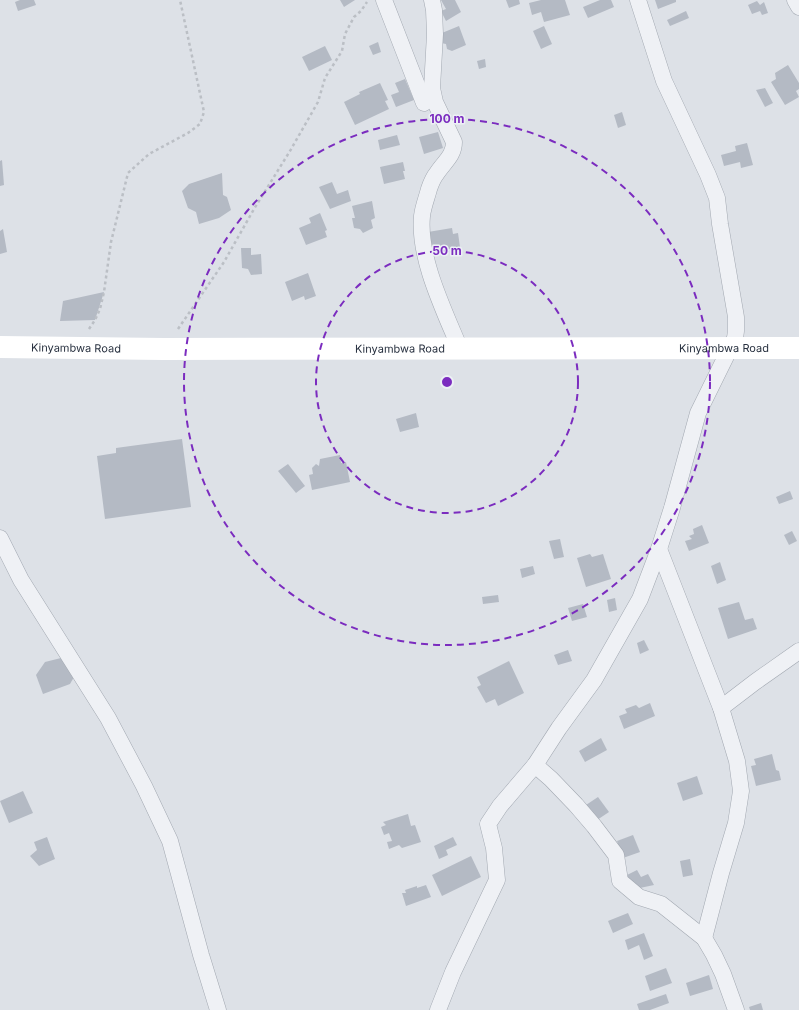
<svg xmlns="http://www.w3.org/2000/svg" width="799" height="1010" font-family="Inter,sans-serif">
  <rect width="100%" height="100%" fill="#dde1e7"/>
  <g fill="#b4bac4">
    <path d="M20,0H34L36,5L18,11L15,2Z"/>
    <path d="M340,0H355L344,7Z"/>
    <path d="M441,0H455L461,12L446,21L441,11L446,9Z"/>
    <path d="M506,0H519L520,4L509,8Z"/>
    <path d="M541,0H565L570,15L544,22L541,12L532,15L529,3Z"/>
    <path d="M600,0H611L614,7L588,18L583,7Z"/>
    <path d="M655,0H676V2L658,9Z"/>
    <path d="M757,1L760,5L764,2L768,13L762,15L760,11L752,14L748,5Z"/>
    <path d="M686,11L689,18L670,26L667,20Z"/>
    <path d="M459,26L466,45L452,51L447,49L446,44L441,43L437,35Z"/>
    <path d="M544,26L552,44L541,49L533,31Z"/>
    <path d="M378,42L381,52L373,55L369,46Z"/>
    <path d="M325,46L332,60L309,71L302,57Z"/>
    <path d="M485,59L486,67L479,69L477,61Z"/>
    <path d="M788,65L799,83V89L796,91L799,97L785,105L771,82L776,79L775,73Z"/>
    <path d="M405,79L414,100L396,107L391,95L399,92L395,83Z"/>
    <path d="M380,83L388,100L385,101L389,109L355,125L344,102L360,94L359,92Z"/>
    <path d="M765,88L773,103L765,107L756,90Z"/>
    <path d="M622,112L626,125L618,128L614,115Z"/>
    <path d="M438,132L443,148L424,154L419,137Z"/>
    <path d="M397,135L400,145L380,150L378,140Z"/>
    <path d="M747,143L753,165L741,168L740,162L724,166L721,155L736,151L735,146Z"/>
    <path d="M2,160L4,185L0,186V161Z"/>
    <path d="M403,162L405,171H403L405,179L384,184L380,167Z"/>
    <path d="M222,173L223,195L227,197L231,210L219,218L199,224L196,212L188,208L182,191L189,184Z"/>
    <path d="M332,182L337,194L348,190L351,201L330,209L319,187Z"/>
    <path d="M372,201L375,218L371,220L373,228L363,233L360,229L354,228L352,218H355L352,206Z"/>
    <path d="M320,213L327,230L325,231L327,237L306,245L299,228L311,223L309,218Z"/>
    <path d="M452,228L453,234L458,233L460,247L431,252L428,232Z"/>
    <path d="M3,229L7,252L0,254V231Z"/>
    <path d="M241,248H251V255L261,254L262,274L251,275L248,269L242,268Z"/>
    <path d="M308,273L316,296L305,300L304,296L292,301L285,282Z"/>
    <path d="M104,292L95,320L60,321L63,301Z"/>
    <path d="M416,413L419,427L400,432L396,419Z"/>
    <path d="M182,439L191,507L105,519L97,456L116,453V448Z"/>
    <path d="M340,455L341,463L346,462L350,482L312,490L309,475L313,474L312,468L316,464L319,466L320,459Z"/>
    <path d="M288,464L305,486L296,493L278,471Z"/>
    <path d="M790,491L793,499L779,504L776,497Z"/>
    <path d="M702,525L709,543L689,551L685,541L692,539L689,536L694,534L693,529Z"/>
    <path d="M792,531L797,541L789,545L784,535Z"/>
    <path d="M560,539L564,557L554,559L549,541Z"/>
    <path d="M590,554L592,557L603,554L611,579L586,587L577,558Z"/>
    <path d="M720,562L726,580L717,584L711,566Z"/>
    <path d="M533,566L535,574L522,578L520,569Z"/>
    <path d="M498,595L499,602L483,604L482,597Z"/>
    <path d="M615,598L617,610L609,612L607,600Z"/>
    <path d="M739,602L745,620L753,618L757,629L728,639L718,608Z"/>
    <path d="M583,604L587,617L572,621L568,608Z"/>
    <path d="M644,640L649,650L640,654L637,643Z"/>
    <path d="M568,650L572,661L558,665L554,655Z"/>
    <path d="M69,656L74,677L70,684L43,694L36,675L45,662Z"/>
    <path d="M509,661L524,693L498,706L495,699L486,703L477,687L481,685L477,677Z"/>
    <path d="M650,703L655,716L624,729L619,716L627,713L625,709L636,705L639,708Z"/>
    <path d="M601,738L607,750L585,762L579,751Z"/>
    <path d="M772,754L776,770L779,771L781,780L756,786L751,766L756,765L754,759Z"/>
    <path d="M697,776L703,794L683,801L677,783Z"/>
    <path d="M23,791L33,813L9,823L0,801Z"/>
    <path d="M598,797L609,812L594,822L583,807Z"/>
    <path d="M408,814L411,826L415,825L421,842L402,848L399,845L389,849L387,842L392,841L389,833L384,835L381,827L386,825L383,822Z"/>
    <path d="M633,835L640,852L623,858L617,841Z"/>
    <path d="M47,837L55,859L39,866L30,856L37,850L34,842Z"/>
    <path d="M453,837L457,845L446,850L448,855L439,859L434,846Z"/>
    <path d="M471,856L481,877L442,896L432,875Z"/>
    <path d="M690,859L693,875L683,877L680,861Z"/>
    <path d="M637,870L641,877L648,874L654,885L635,889L627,875Z"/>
    <path d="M426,885L431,897L406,906L402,893H406L405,890L417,886V888Z"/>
    <path d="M628,913L633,924L613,933L608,921Z"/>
    <path d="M644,933L653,956L644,960L639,945L628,950L625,940Z"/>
    <path d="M666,968L672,983L650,991L645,976Z"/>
    <path d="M709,975L713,989L690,996L686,983Z"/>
    <path d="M666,994L669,1003L650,1010H639L637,1004Z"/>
    <path d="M761,1003L763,1010H750L749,1007Z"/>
  </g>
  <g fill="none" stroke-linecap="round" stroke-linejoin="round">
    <g stroke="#a2a8b1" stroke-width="17">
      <g id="street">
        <path d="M384,0L424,103"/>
        <path d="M432,0L434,10L435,34L432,88L435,102L454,142C454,156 444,162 437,173C433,178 431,183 429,189C427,197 423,207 422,216C418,258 444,310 460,349"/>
        <path d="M795,0L799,7"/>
        <path d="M0,538L21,580L108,718L144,786L170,841L201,955L218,1010"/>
        <path d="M659,549L721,708L737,761L741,791L736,823L721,873L704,938"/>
        <path d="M721,708L755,682L799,651"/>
        <path d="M535,765L551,779L576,805L594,826L616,855L620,881L639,897L661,904L704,938L714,955L723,974L736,1010"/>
        <path d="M438,1010L453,972L497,880L494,848L488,824L500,806L535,765L559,728L594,680L640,599L659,549L672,508L698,413L735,338L736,331V317L720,224L717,198L708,175L664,81L638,0"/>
      </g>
    </g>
    <g stroke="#bbbfc5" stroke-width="2.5" stroke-dasharray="3 3" stroke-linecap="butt">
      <path d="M89,329L95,320L100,309L104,292L111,242L128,173L149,154L188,133L200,124L204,112L180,0"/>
      <path d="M178,329L224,262L254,209L290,151L318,102L325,78L342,51L345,34L354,17L361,11L367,2"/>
    </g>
    <use href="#street" stroke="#eff1f5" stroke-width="16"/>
    <path stroke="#fff" stroke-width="22" id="s1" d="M0,347L164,349L799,348"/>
  </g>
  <g fill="none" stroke="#7b2cbf" stroke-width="2" stroke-dasharray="7 5">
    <circle cx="447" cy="382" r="131"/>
    <circle cx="447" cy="382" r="263"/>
  </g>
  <g text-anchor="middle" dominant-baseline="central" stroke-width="3" stroke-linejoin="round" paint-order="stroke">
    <g font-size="11" fill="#262f3e" stroke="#ecf0f5">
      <text stroke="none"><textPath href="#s1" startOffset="76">Kinyambwa Road</textPath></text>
      <text stroke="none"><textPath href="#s1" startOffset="400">Kinyambwa Road</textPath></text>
      <text stroke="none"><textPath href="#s1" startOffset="724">Kinyambwa Road</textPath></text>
    </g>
  </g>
  <circle cx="447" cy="382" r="6" fill="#7b2cbf" stroke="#ecf0f5" stroke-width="2"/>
  <g font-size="12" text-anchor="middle" font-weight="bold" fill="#7b2cbf" stroke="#ecf0f5" stroke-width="3" stroke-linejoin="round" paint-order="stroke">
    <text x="447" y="123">100 m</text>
    <text x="447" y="255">50 m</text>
  </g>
</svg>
